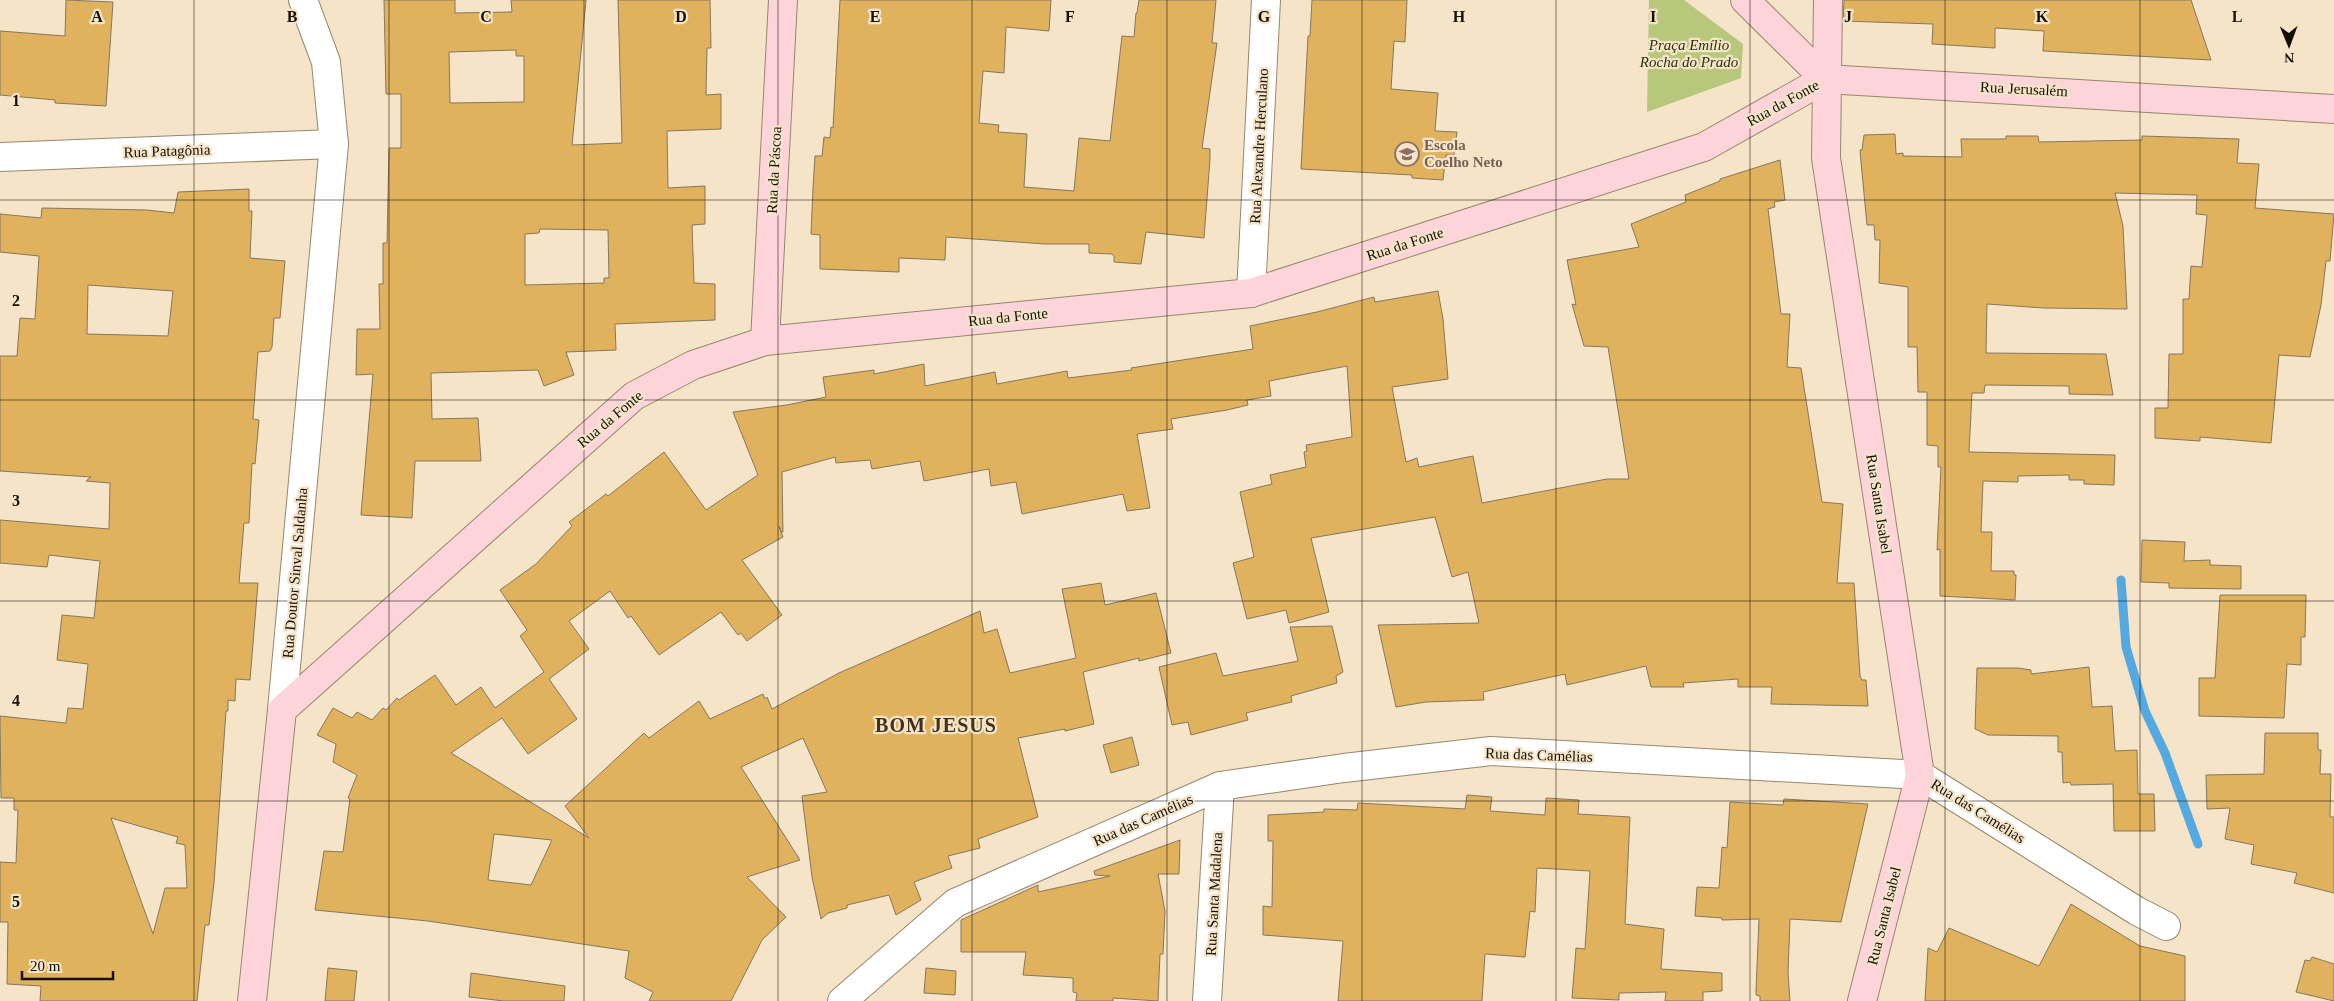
<svg xmlns="http://www.w3.org/2000/svg" width="2334" height="1001" font-family="'Times New Roman',serif">
  <rect width="100%" height="100%" fill="#f5e4c8"/>
  <path fill="#b7c77b" d="M1649,0H1684L1743,44L1741,78L1647,112Z"/>
  <g fill="none" stroke-linecap="round" stroke-linejoin="round">
    <path stroke="#55a9e1" stroke-width="9" d="M2121,580L2126,647L2145,711L2165,753L2198,844"/>
  </g>
  <g fill="#e0b25d" stroke="#86775e" fill-rule="evenodd">
    <path d="M66,0L113,2L106,106L55,103V100L0,95V31L65,36Z"/>
    <path d="M384,0H455V13L512,12L511,0H586L572,145L622,143L618,0H710L711,48H707L706,95L721,94V129L667,131L668,188L705,186V224L692,225L694,283L715,284V320L615,324L616,350L566,352L574,375L544,386L538,370L431,373L432,419L478,418L481,461H415L412,518L361,515L373,374L356,375L357,329H380L379,284H383V243H387L389,148H401V94H386ZM516,50V56H524V102L450,103L449,52ZM540,229L608,230L609,278H604V283L525,285V234L539,233Z"/>
    <path d="M840,0H1051L1049,31L1006,27L1004,73L983,71L979,123L999,125L998,132L1027,134L1024,187L1074,191L1079,138L1110,141L1122,36L1134,37L1136,13H1137L1139,0H1216L1212,43H1217L1202,148L1210,149V159L1204,238L1146,232L1141,264L1114,262V256L1112,254L1089,253V244H1045L946,237L945,260L899,258V272L820,269V235L811,234L813,188L815,156H822L824,137L830,138L831,127L833,128Z"/>
    <path d="M1312,0H1407L1405,42L1394,41L1391,89L1438,93L1435,131L1457,132L1454,155H1446L1443,180L1412,178V175L1301,169L1308,36H1310Z"/>
    <path d="M1844,0H2191L2211,60L2043,51L2044,31L1995,28V48L1932,44L1933,24L1843,21Z"/>
    <path d="M1895,134L1896,154L1903,153V156L1962,157L1961,139H2006V136H2038L2039,142L2142,140V136L2239,139L2237,163L2259,164L2255,208L2334,214L2330,261H2326L2321,305L2310,357L2279,355L2271,443L2200,437V441L2155,438V408H2168L2169,354H2183V299H2189L2191,266L2202,267L2207,215L2196,214L2197,195L2115,193L2123,226L2127,309L2044,308L1987,304L1986,353L2106,354L2113,395L2069,394V386L1985,385L1984,393H1972L1969,452L2115,455L2114,485L2084,484V480H2069V475L2018,476V482L1983,481L1981,532H1992L1991,571H2014V575H2016L2015,600L1940,596V549L1937,550L1941,467H1938V446L1927,445V392H1918L1917,347H1908V287L1879,283L1880,240H1875L1874,225H1867L1861,162L1860,150H1862L1864,135Z"/>
    <path d="M1780,160L1785,200L1774,202L1775,207L1768,209L1781,314H1790L1787,367L1801,368L1822,502L1843,504L1837,583H1854L1860,676L1862,680H1866L1868,706L1771,704L1772,687H1738V679L1683,683L1684,687H1651L1646,666L1567,685L1565,674L1483,692L1484,700L1426,702L1396,707L1378,625L1479,623L1468,572L1452,577L1435,517L1311,538L1329,612L1289,623L1286,610L1247,619L1233,563L1254,557L1240,492L1272,484L1270,475L1306,467L1304,452L1307,451L1306,445L1352,437L1347,366L1269,381L1271,396L1247,400L1248,405L1227,410L1171,419L1173,429L1137,434L1150,508L1127,511L1123,494L1022,514L1016,482L991,486L989,469L924,481L920,461L872,469L870,460L836,463L835,457L782,472L783,532H781L779,526L783,537L742,560L782,615L747,641L741,633L738,635L721,612L659,655L631,616L628,618L610,591L569,621L589,649L549,679L577,719L528,754L502,718L451,753L589,838L565,806L644,733L649,738L699,701L710,719L763,694L765,699L767,697L772,709L839,673L980,611L984,633L997,629L1010,673L1076,658L1062,589L1101,583L1105,605L1156,593L1171,653L1139,661V658L1083,672L1094,724L1065,731V729L1018,738L1038,817L978,839L980,848L948,856L952,868L914,882L921,900L896,915L889,895L847,905V908L828,913L821,919L812,877L802,796L827,792L803,738L741,767L800,860L747,877L786,917L762,940L731,1001H649L653,992L625,978L629,951L428,921L315,910L324,851L343,852L350,799L348,798L357,775L333,762L336,744L317,735L333,708L352,718L357,712L372,720L383,708L386,710L397,698L399,700L435,675L456,705L481,687L495,708L544,672L520,636L527,630L500,590L536,564L572,526L569,522L606,494L608,496L664,452L706,510L758,475L733,412L787,405L826,397L823,377L874,370V374L924,364L925,386L995,372L997,384L1067,371L1068,378L1132,370L1131,368L1253,349L1250,326L1317,312L1374,297L1375,302L1438,291L1443,319L1448,379L1392,387L1406,462L1417,458L1419,467L1473,456L1482,503L1607,479H1629L1608,347L1584,346L1572,304L1576,305L1567,260L1639,247L1631,224L1686,202L1685,195L1720,181V179ZM494,834L552,840L531,885L488,880Z"/>
    <path d="M249,189V211H252L250,258L285,261L280,318H274L272,347L270,351L258,352L253,419L259,420L255,464L252,463L249,523H244L239,583H258L250,680L236,679L235,701L228,700V711H226L214,883L209,925H205L197,1001H40L41,986L7,984L8,922H0V862L16,863L18,810H14V798H1L0,716L66,723L68,708L83,709L88,664L57,660L62,615L94,618L100,561L49,555L47,567L0,563V520L109,529L110,483L86,481L91,477L0,471V356H17L20,318L35,319L39,256L0,252V214L41,218L42,208L147,210L174,213L178,192ZM88,285L173,291L168,336L87,334ZM111,818L178,837L176,843L185,845L187,888H165L153,934Z"/>
    <path d="M2142,540L2185,542L2184,561L2210,560V565L2241,566V589L2169,588V583L2141,582Z"/>
    <path d="M2220,595H2306L2305,637H2301V665L2287,664L2284,718L2199,716V678H2215Z"/>
    <path d="M1332,626L1343,672L1336,676L1337,683L1291,696L1292,702L1246,713L1248,720L1191,735L1188,722L1172,725L1159,667L1216,653L1223,676L1298,661L1290,627Z"/>
    <path d="M2089,667L2092,707L2112,706L2115,751L2137,750L2138,794H2154L2155,831H2114L2113,784L2071,785L2070,782L2063,783L2062,752H2058V736L1988,735L1975,729L1977,668H2018L2031,670V674Z"/>
    <path d="M2265,733H2318V750H2321L2320,774H2331L2330,817H2334V893L2294,883L2297,873L2251,864L2254,845L2225,839L2230,808L2207,809L2206,775L2264,774Z"/>
    <path d="M1132,737L1139,765L1111,773L1103,745Z"/>
    <path d="M1467,795L1492,797L1490,811L1545,815L1546,798L1579,800L1578,814L1630,817L1625,924L1664,929L1661,969L1722,973V991L1703,992V1001H1665L1666,992L1619,993V1000L1572,998L1576,948L1585,949L1590,871L1537,868L1535,912L1530,911L1525,957L1485,954L1482,1001H1338L1343,941L1263,935V906L1272,907L1273,841H1268V815L1324,812V809L1357,810L1358,803L1465,809Z"/>
    <path d="M1784,799L1868,804L1841,922L1790,919L1788,973L1790,1001H1760V996L1756,995V991L1759,919L1722,920V918L1695,916L1697,887L1719,888L1722,847L1727,848L1730,802L1783,805Z"/>
    <path d="M1180,840L1179,874H1158L1165,911L1163,954H1160L1158,1001L1113,998V1001H1076L1077,993L1073,992V978L1023,975L1026,952H961V920L1038,885V892L1110,876L1095,875L1094,871Z"/>
    <path d="M2071,904L2140,946L2185,956V1001H1925L1928,948L1937,952L1949,928L2039,966Z"/>
    <path d="M2312,957L2334,964V1001L2296,992L2305,960L2310,961Z"/>
    <path d="M328,968L357,971L354,1001H325Z"/>
    <path d="M926,968L956,971L955,995L924,993Z"/>
    <path d="M471,973L565,986L564,1001H504L469,997Z"/>
  </g>
  <g fill="none" stroke-linecap="round" stroke-linejoin="round">
    <g stroke="#96876d" stroke-width="30">
      <g id="street">
        <path d="M0,157L334,144"/>
        <path d="M1251,293L1266,0"/>
        <path d="M282,710L334,144L326,62L303,0"/>
        <path d="M842,1001L955,903L1220,786L1344,768L1491,751L1920,775L2137,911L2166,926"/>
        <path d="M1207,1001L1220,786"/>
      </g>
    </g>
    <g stroke="#96876d" stroke-width="30">
      <g id="secondary">
        <path d="M1745,0L1825,79L2334,109"/>
        <path d="M1828,0L1826,158L1920,775L1862,1001"/>
        <path d="M765,341L783,0"/>
        <path d="M252,1001L282,710L634,396L693,365L765,341L1251,293L1704,147L1825,79"/>
      </g>
    </g>
    <use href="#street" stroke="#fff" stroke-width="28"/>
    <use href="#secondary" stroke="#fed4db" stroke-width="28"/>
  </g>
  <path fill="none" stroke="#151006" stroke-width="1" stroke-opacity="0.55" d="M194,0V1001M389,0V1001M584,0V1001M778,0V1001M972,0V1001M1167,0V1001M1362,0V1001M1556,0V1001M1750,0V1001M1945,0V1001M2140,0V1001M0,200H2334M0,400H2334M0,601H2334M0,801H2334"/>
  <defs>
    <g id="school-ring" transform="scale(1.25)"><circle r="9.5" fill="#f5e4c8" stroke="#8d6e63" stroke-width="1.5"/><path d="M0-5L7-2L0 1L-7-2ZM-4 1L0 2.5L4 1V4Q0 6-4 4Z" fill="#8d6e63"/></g>
  </defs>
  <g fill-rule="evenodd">
    <use href="#school-ring" x="1407" y="154"/>
  </g>
  <g text-anchor="middle" dominant-baseline="central" stroke-width="4.5" stroke-linejoin="round" paint-order="stroke">
    <g font-size="15" font-style="italic" fill="#2b310b" stroke="#f5e4c8">
      <text x="1689" y="45">Praça Emílio<tspan x="1689" dy="17">Rocha do Prado</tspan></text>
    </g>
    <g font-size="15" fill="#151006" stroke="#f5e4c8">
      <text transform="translate(2024 89) rotate(3)">Rua Jerusalém</text>
      <text transform="translate(1783 103) rotate(-29)">Rua da Fonte</text>
      <text transform="translate(1259 146) rotate(-87)">Rua Alexandre Herculano</text>
      <text transform="translate(167 151) rotate(-2)">Rua Patagônia</text>
      <text transform="translate(774 170) rotate(-87)">Rua da Páscoa</text>
      <text transform="translate(1405 244) rotate(-18)">Rua da Fonte</text>
      <text transform="translate(1008 317) rotate(-6)">Rua da Fonte</text>
      <text transform="translate(610 419) rotate(-40)">Rua da Fonte</text>
      <text transform="translate(1879 504) rotate(81)">Rua Santa Isabel</text>
      <text transform="translate(295 573) rotate(-85)">Rua Doutor Sinval Saldanha</text>
      <text transform="translate(1539 755) rotate(2)">Rua das Camélias</text>
      <text transform="translate(1978 811) rotate(32)">Rua das Camélias</text>
      <text transform="translate(1143 820) rotate(-24)">Rua das Camélias</text>
      <text transform="translate(1214 894) rotate(-87)">Rua Santa Madalena</text>
      <text transform="translate(1884 916) rotate(-76)">Rua Santa Isabel</text>
    </g>
    <g font-size="15" font-weight="bold" fill="#785e54" stroke="#f5e4c8" text-anchor="start">
      <text x="1424" y="145">Escola<tspan x="1424" dy="17">Coelho Neto</tspan></text>
    </g>
    <g font-size="20" font-weight="bold" letter-spacing="1" fill="#40331c" stroke="#f5e4c8">
      <text x="936" y="725">BOM JESUS</text>
    </g>
  </g>
  <g font-size="16" text-anchor="middle" font-weight="bold" fill="#151006" stroke="#f5e4c8" stroke-width="4.5" stroke-linejoin="round" paint-order="stroke">
    <text x="97" y="22">A</text>
    <text x="292" y="22">B</text>
    <text x="486" y="22">C</text>
    <text x="681" y="22">D</text>
    <text x="875" y="22">E</text>
    <text x="1070" y="22">F</text>
    <text x="1264" y="22">G</text>
    <text x="1459" y="22">H</text>
    <text x="1653" y="22">I</text>
    <text x="1848" y="22">J</text>
    <text x="2042" y="22">K</text>
    <text x="2237" y="22">L</text>
    <text x="16" y="106">1</text>
    <text x="16" y="306">2</text>
    <text x="16" y="506">3</text>
    <text x="16" y="706">4</text>
    <text x="16" y="907">5</text>
  </g>
  <g transform="translate(2289 45) rotate(179)" stroke="#f5e4c8" stroke-width="4" paint-order="stroke">
  <path d="M0-4L9 19L0 12L-9 19Z" fill="#151006"/>
  <text y="-8" font-size="14" font-weight="bold" text-anchor="middle" fill="#151006">N</text>
  </g>
  <path d="M22 971v8h91v-8" fill="none" stroke="#151006" stroke-width="2.5"/>
  <text x="30" y="971" font-size="15" fill="#151006" stroke="#f5e4c8" stroke-width="4" paint-order="stroke">20 m</text>
</svg>
